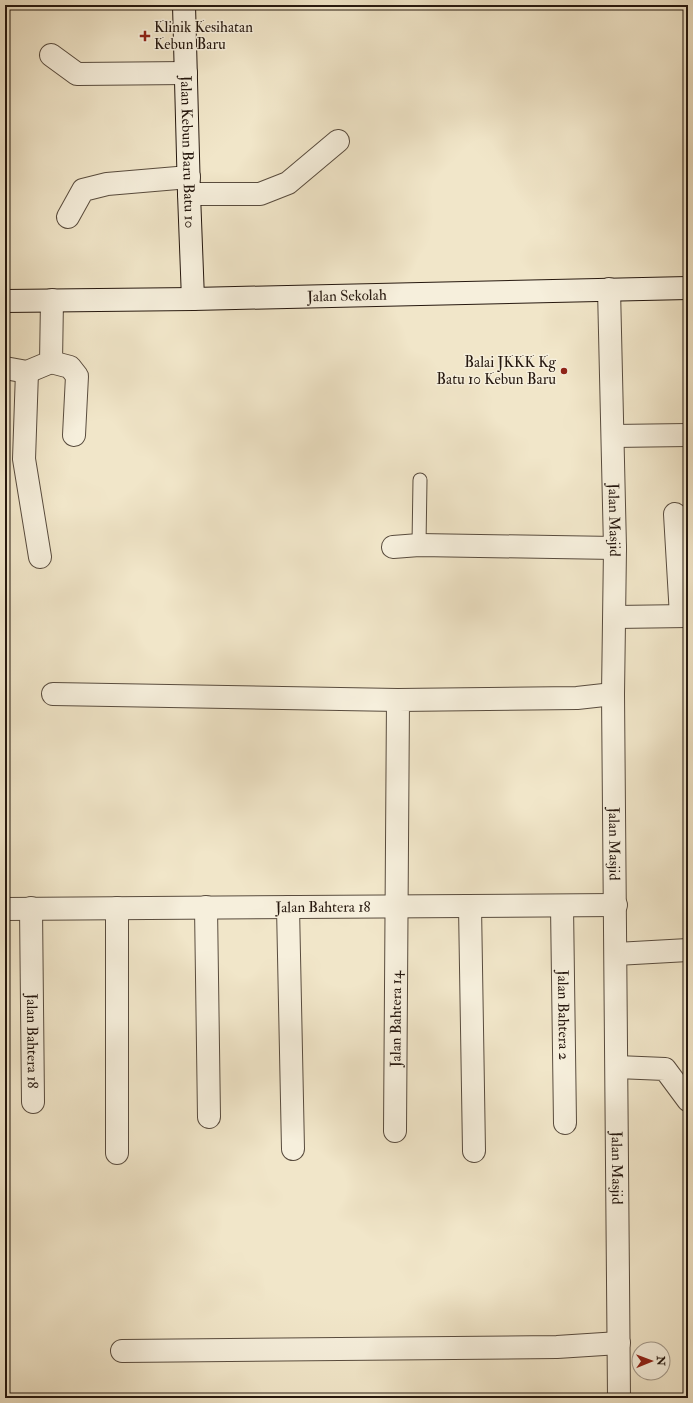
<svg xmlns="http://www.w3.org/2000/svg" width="693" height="1403" font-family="'IM FELL Double Pica',serif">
  <rect width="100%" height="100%" fill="#f1e6c9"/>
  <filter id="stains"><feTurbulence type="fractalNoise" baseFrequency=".005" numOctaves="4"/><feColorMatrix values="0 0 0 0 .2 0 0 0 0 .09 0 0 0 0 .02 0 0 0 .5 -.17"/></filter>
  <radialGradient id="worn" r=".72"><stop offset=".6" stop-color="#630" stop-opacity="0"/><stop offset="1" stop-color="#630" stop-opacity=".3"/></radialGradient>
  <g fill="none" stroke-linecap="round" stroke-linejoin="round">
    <g stroke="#594c3e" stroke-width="15">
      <path id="lane" d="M419,545L420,480"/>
    </g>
    <g stroke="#594c3e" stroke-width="24">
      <g id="street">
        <path d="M51,55L77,74L186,73"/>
        <path d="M189,194H260L288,183L338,141"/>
        <path d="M68,217L83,190L107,184L189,177"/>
        <path id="s1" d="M609,289L615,548L613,694L619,1398"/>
        <path d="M51,362L70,367L77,376L74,435"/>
        <path d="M5,368L27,372L51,362L52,300"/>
        <path d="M27,372L24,459L40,557"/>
        <path d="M613,436L688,435"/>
        <path d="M675,514L681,616"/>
        <path d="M393,547L419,545L615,548"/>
        <path d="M615,617L688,616"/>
        <path d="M53,694L398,700"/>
        <path d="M470,906L474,1151"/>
        <path id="s2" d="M562,906L565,1123"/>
        <path d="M206,907L209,1117"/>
        <path d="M288,907L293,1149"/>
        <path id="s3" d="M31,908L33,1102"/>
        <path d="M117,908V1153"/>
        <path id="s4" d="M5,909L616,905"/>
        <path d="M616,954L688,950"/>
        <path d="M617,1067L665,1069L688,1100"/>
        <path id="s5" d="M395,1131L398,700L577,698L613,694"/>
        <path d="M122,1351L557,1347L619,1343"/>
      </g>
    </g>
    <g stroke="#26180f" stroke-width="24">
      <g id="secondary">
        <path id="s6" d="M184,5L189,194L193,299"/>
        <path id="s7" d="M5,301L193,299L688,288"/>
      </g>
    </g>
    <use href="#lane" stroke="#f6efdc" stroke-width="13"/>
    <use href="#street" stroke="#f6efdc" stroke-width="22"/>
    <use href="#secondary" stroke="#f6efdc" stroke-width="22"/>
  </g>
  <g fill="#8f2418" stroke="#f6efdc" stroke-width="1.5">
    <path d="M143 30h4v4h4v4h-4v4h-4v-4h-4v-4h4z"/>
    <circle cx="564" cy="371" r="4"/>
  </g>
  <g text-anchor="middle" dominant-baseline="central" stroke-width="3" stroke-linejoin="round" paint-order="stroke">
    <g font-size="15" fill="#26180f" stroke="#f6efdc" text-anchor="start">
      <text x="154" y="27">Klinik Kesihatan<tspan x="154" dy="17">Kebun Baru</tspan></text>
      <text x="556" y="362" text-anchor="end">Balai JKKK Kg<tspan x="556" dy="17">Batu 10 Kebun Baru</tspan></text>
    </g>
    <g font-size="15" fill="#26180f" stroke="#f6efdc">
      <text stroke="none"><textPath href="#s6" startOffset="147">Jalan Kebun Baru Batu 10</textPath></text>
      <text stroke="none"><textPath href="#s7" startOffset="342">Jalan Sekolah</textPath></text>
      <text stroke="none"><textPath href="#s1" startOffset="231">Jalan Masjid</textPath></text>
      <text stroke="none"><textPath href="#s1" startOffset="555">Jalan Masjid</textPath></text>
      <text stroke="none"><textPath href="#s4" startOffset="318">Jalan Bahtera 18</textPath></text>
      <text stroke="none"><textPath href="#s2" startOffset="109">Jalan Bahtera 2</textPath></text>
      <text stroke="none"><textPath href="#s5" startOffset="112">Jalan Bahtera 14</textPath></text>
      <text stroke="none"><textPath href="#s3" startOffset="133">Jalan Bahtera 18</textPath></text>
      <text stroke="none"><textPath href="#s1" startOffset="879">Jalan Masjid</textPath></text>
    </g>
  </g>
  <rect width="693" height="1403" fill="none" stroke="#f1e6c9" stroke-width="20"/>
  <rect x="6" y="6" width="681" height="1391" fill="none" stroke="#26180f" stroke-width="2"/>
  <rect x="10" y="10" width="673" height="1383" fill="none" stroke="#26180f"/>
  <g transform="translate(651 1361) rotate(89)"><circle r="19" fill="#f6efdc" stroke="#a3998a"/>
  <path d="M0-3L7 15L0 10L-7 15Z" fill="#8f2418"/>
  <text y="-6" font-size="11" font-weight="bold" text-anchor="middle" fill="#26180f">N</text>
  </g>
  <rect width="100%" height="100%" filter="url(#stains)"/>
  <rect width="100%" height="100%" fill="url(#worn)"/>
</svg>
